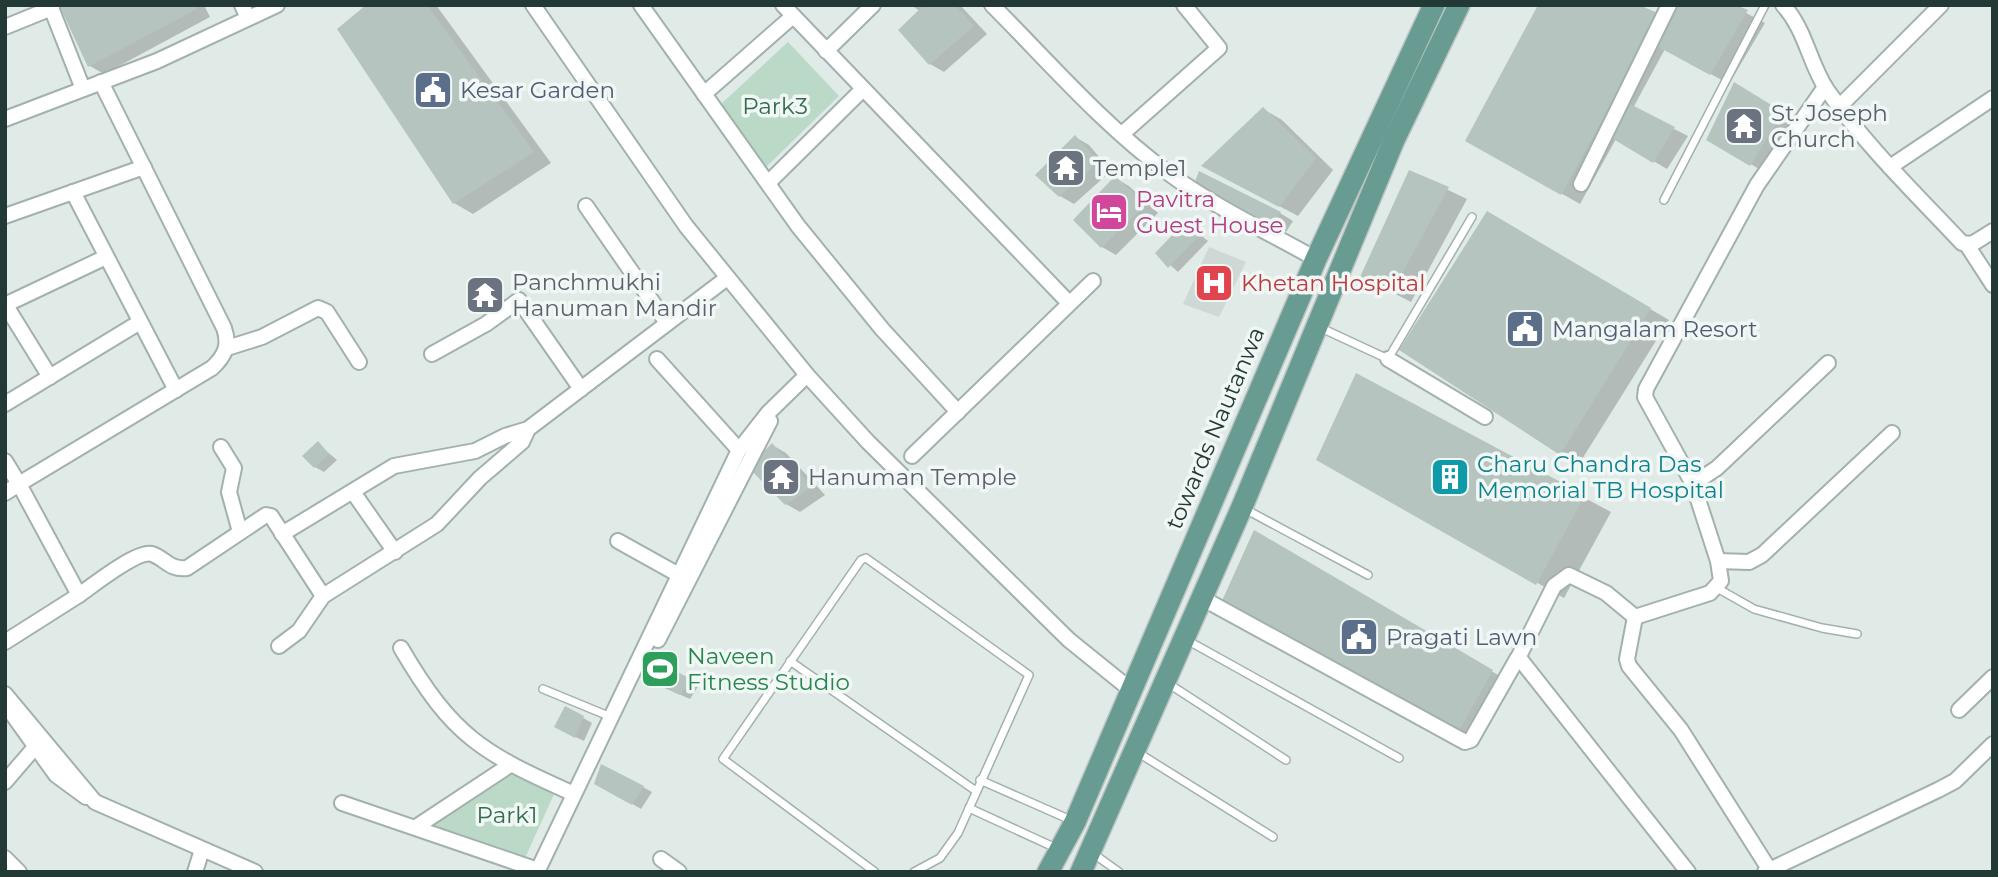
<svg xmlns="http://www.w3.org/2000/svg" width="1998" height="877" font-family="Montserrat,sans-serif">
  <rect width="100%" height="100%" fill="#e0eae6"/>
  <path fill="#ced9d5" d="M1209,247L1246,262L1219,317L1183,304Z"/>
  <g fill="#bad9c6">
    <path d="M788,42L839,96L765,168L720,105Z"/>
    <path d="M510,771L555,792L525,858L430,826Z"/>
  </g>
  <g fill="#0003">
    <path d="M61,5H204L210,17L104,74L90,66Z"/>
    <path d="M368,5H436L551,163L473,214L454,203Z"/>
    <path d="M911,5H960L987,34L944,72L930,64L920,11Z"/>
    <path d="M1731,5L1765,23L1729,84L1665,49L1633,108L1688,136L1667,169L1616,139L1580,204L1467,140L1670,22Z"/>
    <path d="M1735,85L1796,121L1764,172L1709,139Z"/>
    <path d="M1263,109L1282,120L1333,170L1298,216L1222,176Z"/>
    <path d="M1075,137L1089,145L1111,171L1074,204L1060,196Z"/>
    <path d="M1410,172L1467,199L1411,302L1362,277Z"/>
    <path d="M1115,178L1129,186L1158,213L1116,255L1102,247Z"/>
    <path d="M1210,191L1280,213L1293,221L1286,232Z"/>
    <path d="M1488,214L1669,320L1579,464L1561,454Z"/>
    <path d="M1194,230L1208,241L1178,272L1157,253Z"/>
    <path d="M489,282L499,287L510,311L497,318L488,313Z"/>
    <path d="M1357,376L1611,512L1564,598L1319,459Z"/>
    <path d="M318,444L337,460L324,472L315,467Z"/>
    <path d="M772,445L786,453L825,495L800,512L786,504Z"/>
    <path d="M1255,533L1510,682L1478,740L1242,613Z"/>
    <path d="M690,680L699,685L690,699L656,684Z"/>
    <path d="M566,708L592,723L584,741L565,732Z"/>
    <path d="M596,783L643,787L652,792L641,809Z"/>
  </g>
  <g fill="#b6c4bf">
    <path d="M59,5H195L197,9L88,67Z"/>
    <path d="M366,5H427L534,152L453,204L337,29Z"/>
    <path d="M924,5H955L974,26L929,65L898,30Z"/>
    <path d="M1538,5H1639L1660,14L1561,195L1465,141Z"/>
    <path d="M1678,5H1736L1748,10L1710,75L1655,45Z"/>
    <path d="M1734,82L1783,112L1750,166L1706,140Z"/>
    <path d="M1628,103L1675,127L1653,163L1610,137Z"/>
    <path d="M1263,107L1316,158L1279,207L1201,166Z"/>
    <path d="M1075,135L1098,162L1059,197L1035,175Z"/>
    <path d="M1409,170L1449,187L1392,292L1360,277Z"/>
    <path d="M1199,171L1281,212L1272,225L1194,184Z"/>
    <path d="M1115,176L1146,205L1101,248L1073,220Z"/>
    <path d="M1487,211L1651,308L1560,455L1399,350Z"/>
    <path d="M1185,222L1201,234L1168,268L1155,253Z"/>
    <path d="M490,280L502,306L486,314L469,289Z"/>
    <path d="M1356,373L1585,495L1536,585L1316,460Z"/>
    <path d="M318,441L329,454L314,468L302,456Z"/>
    <path d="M772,443L812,487L785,505L749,468Z"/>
    <path d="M1254,530L1493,670L1459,731L1221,603Z"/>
    <path d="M652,659L691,679L680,695L645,679Z"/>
    <path d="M565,706L584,716L575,738L554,727Z"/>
    <path d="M601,764L644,786L632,805L594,784Z"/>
  </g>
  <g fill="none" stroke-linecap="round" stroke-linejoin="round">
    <g stroke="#a3b1ad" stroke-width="10">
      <g id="service">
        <path d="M1664,200L1765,5"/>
        <path d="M1319,327L1388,359L1472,217"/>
        <path d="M1245,509L1368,575"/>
        <path d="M1717,588L1754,609L1822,628L1857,634"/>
        <path d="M1185,639L1399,758"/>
        <path d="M790,661L976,791"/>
        <path d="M1166,682L1286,760"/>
        <path d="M543,689L611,717"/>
        <path d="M1137,752L1273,837"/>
        <path d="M980,780L1073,821"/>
        <path d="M969,808L1058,849"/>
        <path d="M1091,852L1119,872"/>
        <path d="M875,872L723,759L861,560L866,558L1029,675L958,833L940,858L914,872"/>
      </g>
    </g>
    <g stroke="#a3b1ad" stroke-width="18">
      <g id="minor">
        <path d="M50,5L83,89"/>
        <path d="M242,5L248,18"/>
        <path d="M533,5L686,226L807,375L868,442L1069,640L1131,690"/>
        <path d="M641,5L798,226L882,329L958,412"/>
        <path d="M783,5L1069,303"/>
        <path d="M992,5C1048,61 1103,125 1167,172C1213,206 1266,231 1316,259"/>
        <path d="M1783,5C1806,30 1809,63 1827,90C1866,146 1916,194 1962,243L1972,244L1993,231"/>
        <path d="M5,27L52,8"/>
        <path d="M826,51L873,5"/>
        <path d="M704,94L793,16"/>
        <path d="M1839,107L1941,5"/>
        <path d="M5,119L157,61L277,5"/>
        <path d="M1122,134L1219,48L1184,5"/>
        <path d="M1890,167L1993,98"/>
        <path d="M768,183L863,89"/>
        <path d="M1581,184L1669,5"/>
        <path d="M73,192L176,390"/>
        <path d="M586,206L667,323"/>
        <path d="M5,216L144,167"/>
        <path d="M1967,245L1993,285"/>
        <path d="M227,348L262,337L318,308L327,312L359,362"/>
        <path d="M432,354L486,324L519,300L581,389"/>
        <path d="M657,359L739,450"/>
        <path d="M1388,359L1485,417"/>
        <path d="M50,377L8,309L9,303L106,257"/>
        <path d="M5,404L140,322"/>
        <path d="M221,447L234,468L229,492L240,532"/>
        <path d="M912,456L1093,281"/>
        <path d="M5,461L19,484L5,493"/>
        <path d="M1693,484L1717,468L1828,363"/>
        <path d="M353,492L395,552"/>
        <path d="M282,534L394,466L475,451L505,436L528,429L727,278"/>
        <path d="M618,541L679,575"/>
        <path d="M1718,561L1749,562L1762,555L1892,433"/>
        <path d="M79,595C92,586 137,550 152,554C166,559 169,570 187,568L266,515L271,516L323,596"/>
        <path d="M1200,597L1465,742L1471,740L1517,659H1520L1688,872"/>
        <path d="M658,640L770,421"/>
        <path d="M5,642L79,595L19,484L212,368C225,356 230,345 224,328L101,82"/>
        <path d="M279,646L299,631L323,596L437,524L480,478L522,442L528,429"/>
        <path d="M401,648C453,737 482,753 574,794"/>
        <path d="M1518,658L1554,586L1569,575L1606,593L1635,617"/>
        <path d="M5,694L95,802L255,872"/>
        <path d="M1959,710L1993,677"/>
        <path d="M10,711L56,775L86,797"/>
        <path d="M5,782L35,747"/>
        <path d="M342,803L538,870"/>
        <path d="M416,827L510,765"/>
        <path d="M5,858L19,872"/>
        <path d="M661,859L679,872"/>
        <path d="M1769,869L1681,730L1629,666L1627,659L1635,617L1710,593L1721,581L1718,561L1693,484L1645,397L1646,389L1757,185L1825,87"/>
        <path d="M195,872L200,856"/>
        <path d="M537,872L739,450L768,413L807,375"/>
        <path d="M1765,872L1938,790L1955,781L1993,744"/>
      </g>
    </g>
    <g stroke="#bdc4c2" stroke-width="24">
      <g id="primary">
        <path d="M1048,872L1075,822L1316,259L1434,5"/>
        <path d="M1081,872L1242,507L1394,140L1459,5"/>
      </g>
    </g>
    <use href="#service" stroke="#fff" stroke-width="7"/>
    <use href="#minor" stroke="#fff" stroke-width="14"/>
    <use href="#primary" stroke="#689c93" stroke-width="21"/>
  </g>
  <defs>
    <g id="civic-square" transform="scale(2.0125)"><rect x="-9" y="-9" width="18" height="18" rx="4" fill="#5c6f8a" stroke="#f0f7f4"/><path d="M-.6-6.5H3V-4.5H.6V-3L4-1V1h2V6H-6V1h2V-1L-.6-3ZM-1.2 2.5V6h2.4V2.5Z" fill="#fff"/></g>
    <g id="temple-square" transform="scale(2.0125)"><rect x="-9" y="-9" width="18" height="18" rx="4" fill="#6b7280" stroke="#f0f7f4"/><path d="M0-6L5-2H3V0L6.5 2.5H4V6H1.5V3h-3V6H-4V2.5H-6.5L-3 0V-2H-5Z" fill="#fff"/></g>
    <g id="hotel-square" transform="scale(2.0125)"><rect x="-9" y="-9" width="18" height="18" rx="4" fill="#d1479c" stroke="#f0f7f4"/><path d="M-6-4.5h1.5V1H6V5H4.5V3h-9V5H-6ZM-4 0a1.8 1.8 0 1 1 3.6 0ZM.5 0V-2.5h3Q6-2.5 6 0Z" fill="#fff"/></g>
    <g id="hospital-square" transform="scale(2.0125)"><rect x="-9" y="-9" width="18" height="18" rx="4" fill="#e0444e" stroke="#f0f7f4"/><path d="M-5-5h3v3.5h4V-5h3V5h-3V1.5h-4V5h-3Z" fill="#fff"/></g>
    <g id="building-square" transform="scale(2.0125)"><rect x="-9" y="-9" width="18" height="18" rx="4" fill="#0f9aa8" stroke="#f0f7f4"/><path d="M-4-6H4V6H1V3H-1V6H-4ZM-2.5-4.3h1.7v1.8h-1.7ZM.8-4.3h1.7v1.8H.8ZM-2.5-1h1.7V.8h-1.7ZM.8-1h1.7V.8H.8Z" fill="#fff"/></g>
    <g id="stadium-square" transform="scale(2.0125)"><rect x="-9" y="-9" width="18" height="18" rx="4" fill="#2e9e5b" stroke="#f0f7f4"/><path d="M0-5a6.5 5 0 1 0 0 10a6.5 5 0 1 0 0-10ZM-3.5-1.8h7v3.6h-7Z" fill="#fff"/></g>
  </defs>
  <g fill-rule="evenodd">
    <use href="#civic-square" x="433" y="90"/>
    <use href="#temple-square" x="1744" y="126"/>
    <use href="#temple-square" x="1066" y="168"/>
    <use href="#hotel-square" x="1109" y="212"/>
    <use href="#hospital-square" x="1214" y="283"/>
    <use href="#temple-square" x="485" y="295"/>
    <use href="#civic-square" x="1525" y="329"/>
    <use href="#temple-square" x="781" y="477"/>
    <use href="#building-square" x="1450" y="477"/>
    <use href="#civic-square" x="1359" y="637"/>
    <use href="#stadium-square" x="660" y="669"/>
  </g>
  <g text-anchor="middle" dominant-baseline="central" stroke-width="7" stroke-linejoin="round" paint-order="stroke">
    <g font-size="23" fill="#4e5e75" stroke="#f0f7f4" text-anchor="start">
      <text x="460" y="90">Kesar Garden</text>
      <text x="1552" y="329">Mangalam Resort</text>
      <text x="1386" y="637">Pragati Lawn</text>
    </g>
    <g font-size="23" fill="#306c4d" stroke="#f0f7f4">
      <text x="775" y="106">Park3</text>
      <text x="507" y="815">Park1</text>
    </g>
    <g font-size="23" fill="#5b616d" stroke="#f0f7f4" text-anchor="start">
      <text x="1771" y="113">St. Joseph<tspan x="1771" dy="26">Church</tspan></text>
      <text x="1093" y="168">Temple1</text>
      <text x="512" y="282">Panchmukhi<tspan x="512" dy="26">Hanuman Mandir</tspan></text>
      <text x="808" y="477">Hanuman Temple</text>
    </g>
    <g font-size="23" fill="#b23c85" stroke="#f0f7f4" text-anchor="start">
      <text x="1136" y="199">Pavitra<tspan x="1136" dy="26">Guest House</tspan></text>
    </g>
    <g font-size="23" fill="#be3a42" stroke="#f0f7f4" text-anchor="start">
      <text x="1241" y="283">Khetan Hospital</text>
    </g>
    <g font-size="23" fill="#223935" stroke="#f0f7f4">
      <text transform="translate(1215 428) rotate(-67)">towards Nautanwa</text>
    </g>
    <g font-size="23" fill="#0d838f" stroke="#f0f7f4" text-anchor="start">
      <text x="1477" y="464">Charu Chandra Das<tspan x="1477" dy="26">Memorial TB Hospital</tspan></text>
    </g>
    <g font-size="23" fill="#27864d" stroke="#f0f7f4" text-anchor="start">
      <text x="687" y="656">Naveen<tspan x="687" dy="26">Fitness Studio</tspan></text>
    </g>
  </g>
  <rect width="1998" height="877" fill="none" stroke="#223935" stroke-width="14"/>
</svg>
